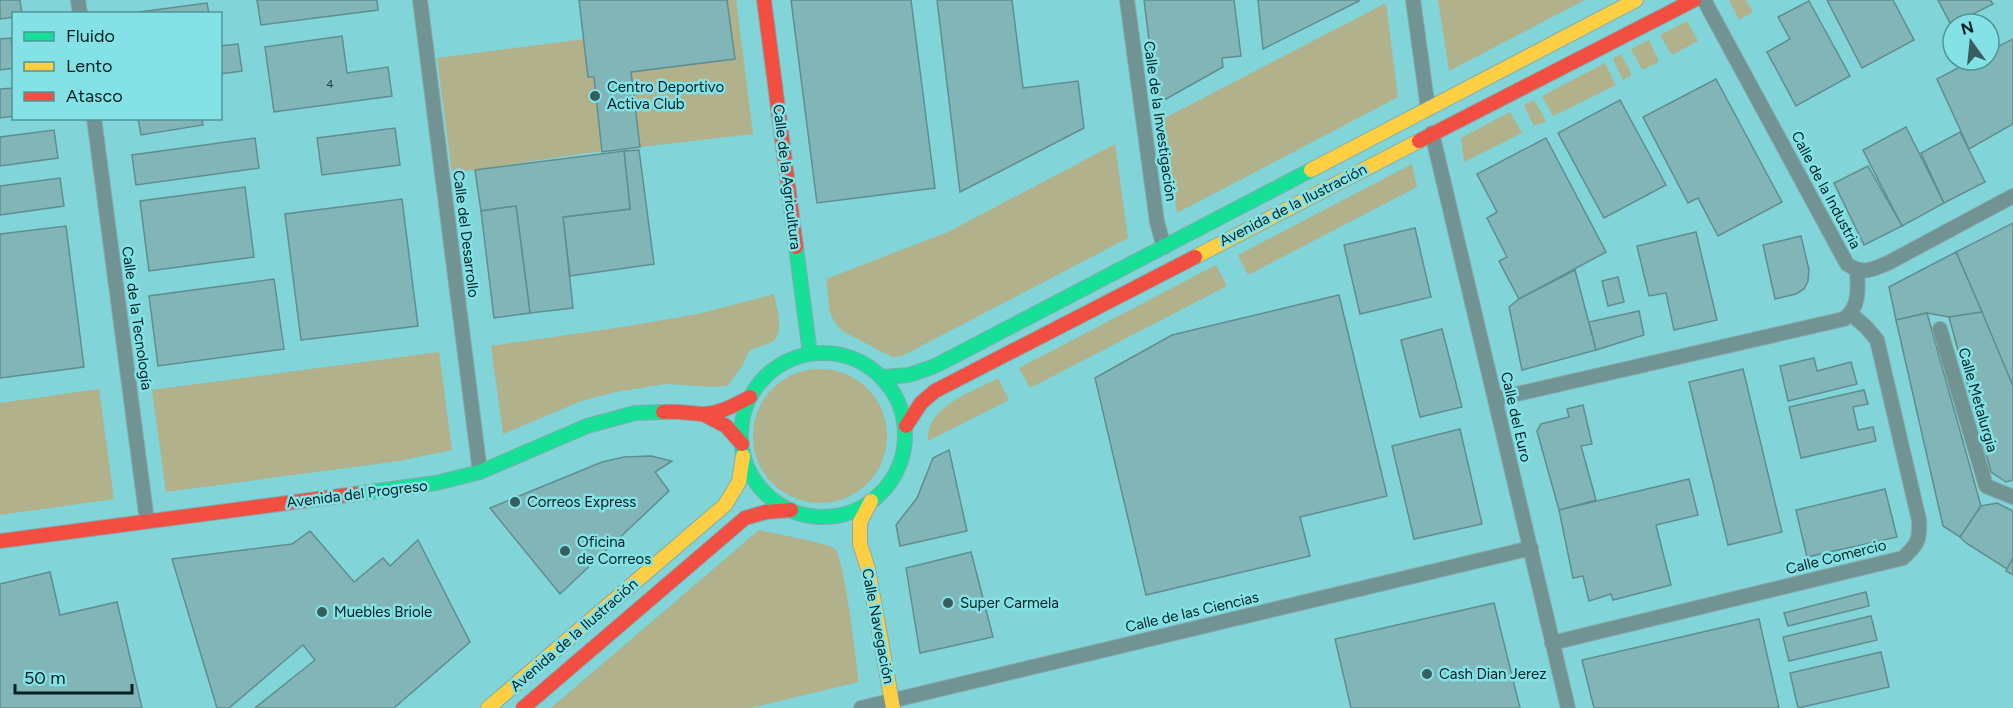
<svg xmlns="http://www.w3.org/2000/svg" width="2013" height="708" font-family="Figtree,sans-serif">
  <rect width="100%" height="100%" fill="#9aced0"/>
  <path fill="#81d4d8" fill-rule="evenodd" d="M0,0H2013V708H0ZM14,14H220V118H14ZM1953,24H1989V60H1953Z"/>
  <g fill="#b1b18c">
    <path d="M579,0H736L753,134L588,153L452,173L437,58L584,39Z"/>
    <path d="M1438,0H1585L1449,71Z"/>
    <path d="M1729,0H1746L1753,12L1739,20Z"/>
    <path d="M1386,3L1398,97L1177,213L1163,119Z"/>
    <path d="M1687,21L1698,41L1672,55L1660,35Z"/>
    <path d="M1649,40L1659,62L1642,70L1631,49Z"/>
    <path d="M1621,54L1631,73L1630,76L1623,80L1613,59Z"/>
    <path d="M1605,63L1616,85L1553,116L1542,96Z"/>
    <path d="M1534,100L1546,121L1534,126L1524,105Z"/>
    <path d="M1510,112L1522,133L1464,162L1461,138Z"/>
    <path d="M1115,144L1128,238L902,356L892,357L844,332L835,323L830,313L826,279L948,232Z"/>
    <path d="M1412,164L1417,187L1248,275L1238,255Z"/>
    <path d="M1216,265L1227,286L1030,388L1019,368Z"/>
    <path d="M774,294C776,307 785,331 773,341C767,345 757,347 750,350L742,366L727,386L715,387L666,384L616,392L581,401L503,434L491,346L622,327L698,314Z"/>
    <path d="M439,352L452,450L399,461L166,492L152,390Z"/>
    <circle cx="820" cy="436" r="67"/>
    <path d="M998,378L1009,400L928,441C926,406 972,392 998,378Z"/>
    <path d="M99,389L114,499L0,515V403Z"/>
    <path d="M759,530C771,533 830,543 835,549C845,560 856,662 859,682L750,708H551Z"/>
  </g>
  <g fill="#81b5b7" stroke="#608d8f" stroke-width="1.5">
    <path d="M0,0H20L22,14H14V17L0,19Z"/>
    <path d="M257,0H377L378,10L261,25Z"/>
    <path d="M579,0H727L735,59L631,72L640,147L602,152L594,77H588Z"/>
    <path d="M791,0H911L935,188L817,203Z"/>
    <path d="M937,0H1012L1023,88L1078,81L1084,128L960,192Z"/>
    <path d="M1144,0H1234L1241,56L1222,58L1223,67L1157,104Z"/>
    <path d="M1258,0H1359V1L1263,49Z"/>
    <path d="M1827,0H1893L1914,40L1862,68Z"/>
    <path d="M1938,0H1990L1993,4L1951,25Z"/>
    <path d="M1809,1L1850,76L1796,106L1767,52L1790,39L1778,17Z"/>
    <path d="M207,3L209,14H124Z"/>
    <path d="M342,36L347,73L388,67L392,96L274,112L265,47Z"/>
    <path d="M11,38L14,68L0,70V39Z"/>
    <path d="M2013,39V124L1969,149L1937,79L1973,60H1989V51Z"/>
    <path d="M238,44L242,71L220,74V46Z"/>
    <path d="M1716,79L1782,202L1718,236L1698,198L1688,203L1643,117Z"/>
    <path d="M14,88V116L0,118V89Z"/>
    <path d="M1620,100L1666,185L1604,218L1558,133Z"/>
    <path d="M138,118H213L202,120L203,125L141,135Z"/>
    <path d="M1906,127L1944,203L1902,226L1863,150Z"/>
    <path d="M395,128L400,165L322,175L317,138Z"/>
    <path d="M54,130L58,158L0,166V137Z"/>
    <path d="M1960,132L1985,182L1944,203L1921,153Z"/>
    <path d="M255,138L259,168L136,185L132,155Z"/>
    <path d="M1546,138L1606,252L1519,299L1499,261L1507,257L1487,218L1497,212L1477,174Z"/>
    <path d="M639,150L654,264L570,276L563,217L630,209L624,151Z"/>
    <path d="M624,151L630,209L563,217L573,308L530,313L516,206L481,211L475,170Z"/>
    <path d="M1868,166L1902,226L1864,245L1834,183Z"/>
    <path d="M60,178L64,206L0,215V186Z"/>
    <path d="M245,187L254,257L149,271L140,201Z"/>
    <path d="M402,199L418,326L301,340L285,214Z"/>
    <path d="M516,206L530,313L494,318L481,211Z"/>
    <path d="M2013,223V388L1956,252Z"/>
    <path d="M66,226L84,367L0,378V234Z"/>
    <path d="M1415,228L1431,297L1360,314L1344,245Z"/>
    <path d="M1696,232L1717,320L1674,330L1666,293L1649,296L1637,246Z"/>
    <path d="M1801,236L1809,270L1808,281L1804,289L1796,294L1775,299L1763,245Z"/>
    <path d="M1956,252L1982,312L1949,317L1927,313L1896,320L1889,287Z"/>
    <path d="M1575,270L1596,350L1522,370L1509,307L1519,299Z"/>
    <path d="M1618,277L1624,302L1608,306L1602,281Z"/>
    <path d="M274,279L284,349L158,366L149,296Z"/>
    <path d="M1339,295L1387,496L1300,517L1310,556L1146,595L1095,378L1172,335Z"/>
    <path d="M1639,311L1644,335L1596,350L1589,322Z"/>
    <path d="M1982,312L2013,386V480L2006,482L1991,472L1949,317Z"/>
    <path d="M1927,313L1981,506L1960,537L1943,526L1896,320Z"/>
    <path d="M1442,329L1462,407L1420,417L1401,340Z"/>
    <path d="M1814,358L1817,371L1851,362L1857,384L1788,401L1780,366Z"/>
    <path d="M1743,369L1782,532L1728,545L1689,382Z"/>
    <path d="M1864,390L1868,404L1853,407L1858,430L1873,427L1876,441L1801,458L1789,407Z"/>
    <path d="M1583,405L1592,444L1581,446L1596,500L1559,510L1537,431L1541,424L1569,417L1567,409Z"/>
    <path d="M1460,429L1482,524L1414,539L1392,446Z"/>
    <path d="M949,450L967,531L900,546L896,525L917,498L933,458Z"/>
    <path d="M651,456L672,461L655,472L669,491L560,594L490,508L602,462L624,457Z"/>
    <path d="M1689,479L1698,515L1656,525L1671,585L1613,600L1611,594L1589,601L1583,576L1573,578L1559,510Z"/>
    <path d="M1885,489L1897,537L1807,557L1796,510Z"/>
    <path d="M1997,503L2013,511V558L2007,569L1966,543L1960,537L1981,506Z"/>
    <path d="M310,531L354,582L383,558L390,566L418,540L470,642L394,708H255L315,660L303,645L229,708H217L172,559L292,544Z"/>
    <path d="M971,552L993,637L920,653L906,568Z"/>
    <path d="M2013,558V575L2006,571Z"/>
    <path d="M50,572L60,615L117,602L142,708H0V584Z"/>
    <path d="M1866,592L1869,606L1788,626L1784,613Z"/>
    <path d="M1494,603L1520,708H1351L1335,639Z"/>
    <path d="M1871,616L1877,640L1789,661L1783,637Z"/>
    <path d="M1759,619L1779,708H1594L1582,660Z"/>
    <path d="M1881,652L1889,687L1798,708L1790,673Z"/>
  </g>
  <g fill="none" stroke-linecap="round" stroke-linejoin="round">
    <g stroke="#84abac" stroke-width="16">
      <g id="street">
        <path d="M78,0L80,14"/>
        <path d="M420,0L480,472"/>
        <path d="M1127,0L1157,222L1164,247"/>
        <path d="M1413,0L1428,109"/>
        <path d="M1704,0L1847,264C1863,275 1871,270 1888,263L2013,196"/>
        <path d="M94,118L147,521"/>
        <path d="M1432,133L1568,708"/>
        <path d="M1940,329L1986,486L2013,497"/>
        <path d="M1495,399L1844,319C1860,307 1858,289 1857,271"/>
        <path d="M1552,643L1903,558C1918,544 1920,540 1919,520L1877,340L1866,327L1851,314"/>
        <path d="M861,708L1531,548"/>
      </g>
    </g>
    <g stroke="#84abac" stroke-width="16">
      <g id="fast">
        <path d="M796,247L810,354"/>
        <circle cx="823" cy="435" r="82"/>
        <path d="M883,377L909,375L935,366L1311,170"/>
        <path d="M355,494L436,483L480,472L587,426L635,413L663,412"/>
      </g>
    </g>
    <g stroke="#84abac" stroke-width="16">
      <g id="slow">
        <path d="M1311,170L1636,0"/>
        <path d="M1195,257L1419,141"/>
        <path d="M871,501L860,522V544L868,569L893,708"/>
        <path d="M488,708L725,505L739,482L743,456"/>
      </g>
    </g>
    <g stroke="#84abac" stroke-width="16">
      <g id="jam">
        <path d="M764,0L796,247"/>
        <path d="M1419,141L1694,0"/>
        <path d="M663,412C677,411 688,413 701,414C719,414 735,405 750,397"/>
        <path d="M703,414L726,426L742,444"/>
        <path d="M906,426L921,403L935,391L1195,257"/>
        <path d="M0,541L355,494"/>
        <path d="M523,708L745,518L766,512L791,510"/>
      </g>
    </g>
    <use href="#street" stroke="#719394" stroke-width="14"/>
    <use href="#fast" stroke="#16e098" stroke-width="14"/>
    <use href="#slow" stroke="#ffcf43" stroke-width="14"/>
    <use href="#jam" stroke="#f24e42" stroke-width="14"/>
  </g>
  <g fill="#375d5e" stroke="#84e2e6" stroke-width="2">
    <circle cx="595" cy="96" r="6"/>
    <circle cx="515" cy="502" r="6"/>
    <circle cx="565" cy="551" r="6"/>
    <circle cx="948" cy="603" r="6"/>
    <circle cx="322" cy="612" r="6"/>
    <circle cx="1427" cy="674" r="6"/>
  </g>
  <g text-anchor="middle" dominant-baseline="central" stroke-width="5" stroke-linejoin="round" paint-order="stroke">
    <g font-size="12" fill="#224546">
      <text x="330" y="84">4</text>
    </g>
    <g font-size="15" fill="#022021" stroke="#84e2e6" text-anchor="start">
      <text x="607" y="87">Centro Deportivo<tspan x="607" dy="17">Activa Club</tspan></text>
      <text x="527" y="502">Correos Express</text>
      <text x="577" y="542">Oficina<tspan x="577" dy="17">de Correos</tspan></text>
      <text x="960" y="603">Super Carmela</text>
      <text x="334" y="612">Muebles Briole</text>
      <text x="1439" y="674">Cash Dian Jerez</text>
    </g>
    <g font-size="15" fill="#022021" stroke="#84e2e6">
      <text transform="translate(1160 121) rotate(82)">Calle de la Investigación</text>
      <text transform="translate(787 177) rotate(83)">Calle de la Agricultura</text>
      <text transform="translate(1826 190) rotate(62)">Calle de la Industria</text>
      <text transform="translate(1293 205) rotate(-27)">Avenida de la Ilustración</text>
      <text transform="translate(466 234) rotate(83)">Calle del Desarrollo</text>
      <text transform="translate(137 318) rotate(82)">Calle de la Tecnología</text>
      <text transform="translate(1978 400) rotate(74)">Calle Metalurgia</text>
      <text transform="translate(1516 417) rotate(77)">Calle del Euro</text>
      <text transform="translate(357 494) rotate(-7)">Avenida del Progreso</text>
      <text transform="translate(1836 557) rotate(-14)">Calle Comercio</text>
      <text transform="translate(1192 612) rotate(-13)">Calle de las Ciencias</text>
      <text transform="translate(878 626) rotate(79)">Calle Navegación</text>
      <text transform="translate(574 635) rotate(-41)">Avenida de la Ilustración</text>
    </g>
  </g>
  <rect x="12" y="12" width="210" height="108" fill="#84e2e6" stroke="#509497" stroke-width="1.5"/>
  <rect x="24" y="32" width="30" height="9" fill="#16e098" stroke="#509497" stroke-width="1.5"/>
  <text x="66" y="42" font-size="18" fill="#022021">Fluido</text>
  <rect x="24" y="62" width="30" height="9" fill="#ffcf43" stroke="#509497" stroke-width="1.5"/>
  <text x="66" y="72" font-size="18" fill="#022021">Lento</text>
  <rect x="24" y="92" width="30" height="9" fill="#f24e42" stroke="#509497" stroke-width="1.5"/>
  <text x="66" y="102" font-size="18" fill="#022021">Atasco</text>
  <g transform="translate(1971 42) rotate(345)"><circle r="28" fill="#84e2e6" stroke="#509497" stroke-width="1.5"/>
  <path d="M0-4.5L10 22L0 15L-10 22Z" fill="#375d5e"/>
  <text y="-9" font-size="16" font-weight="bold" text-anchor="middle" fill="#022021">N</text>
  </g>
  <path d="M15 684v9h117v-9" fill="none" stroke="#022021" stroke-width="3"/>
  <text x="24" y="684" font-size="18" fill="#022021" stroke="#84e2e6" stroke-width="4.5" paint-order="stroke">50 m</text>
</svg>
